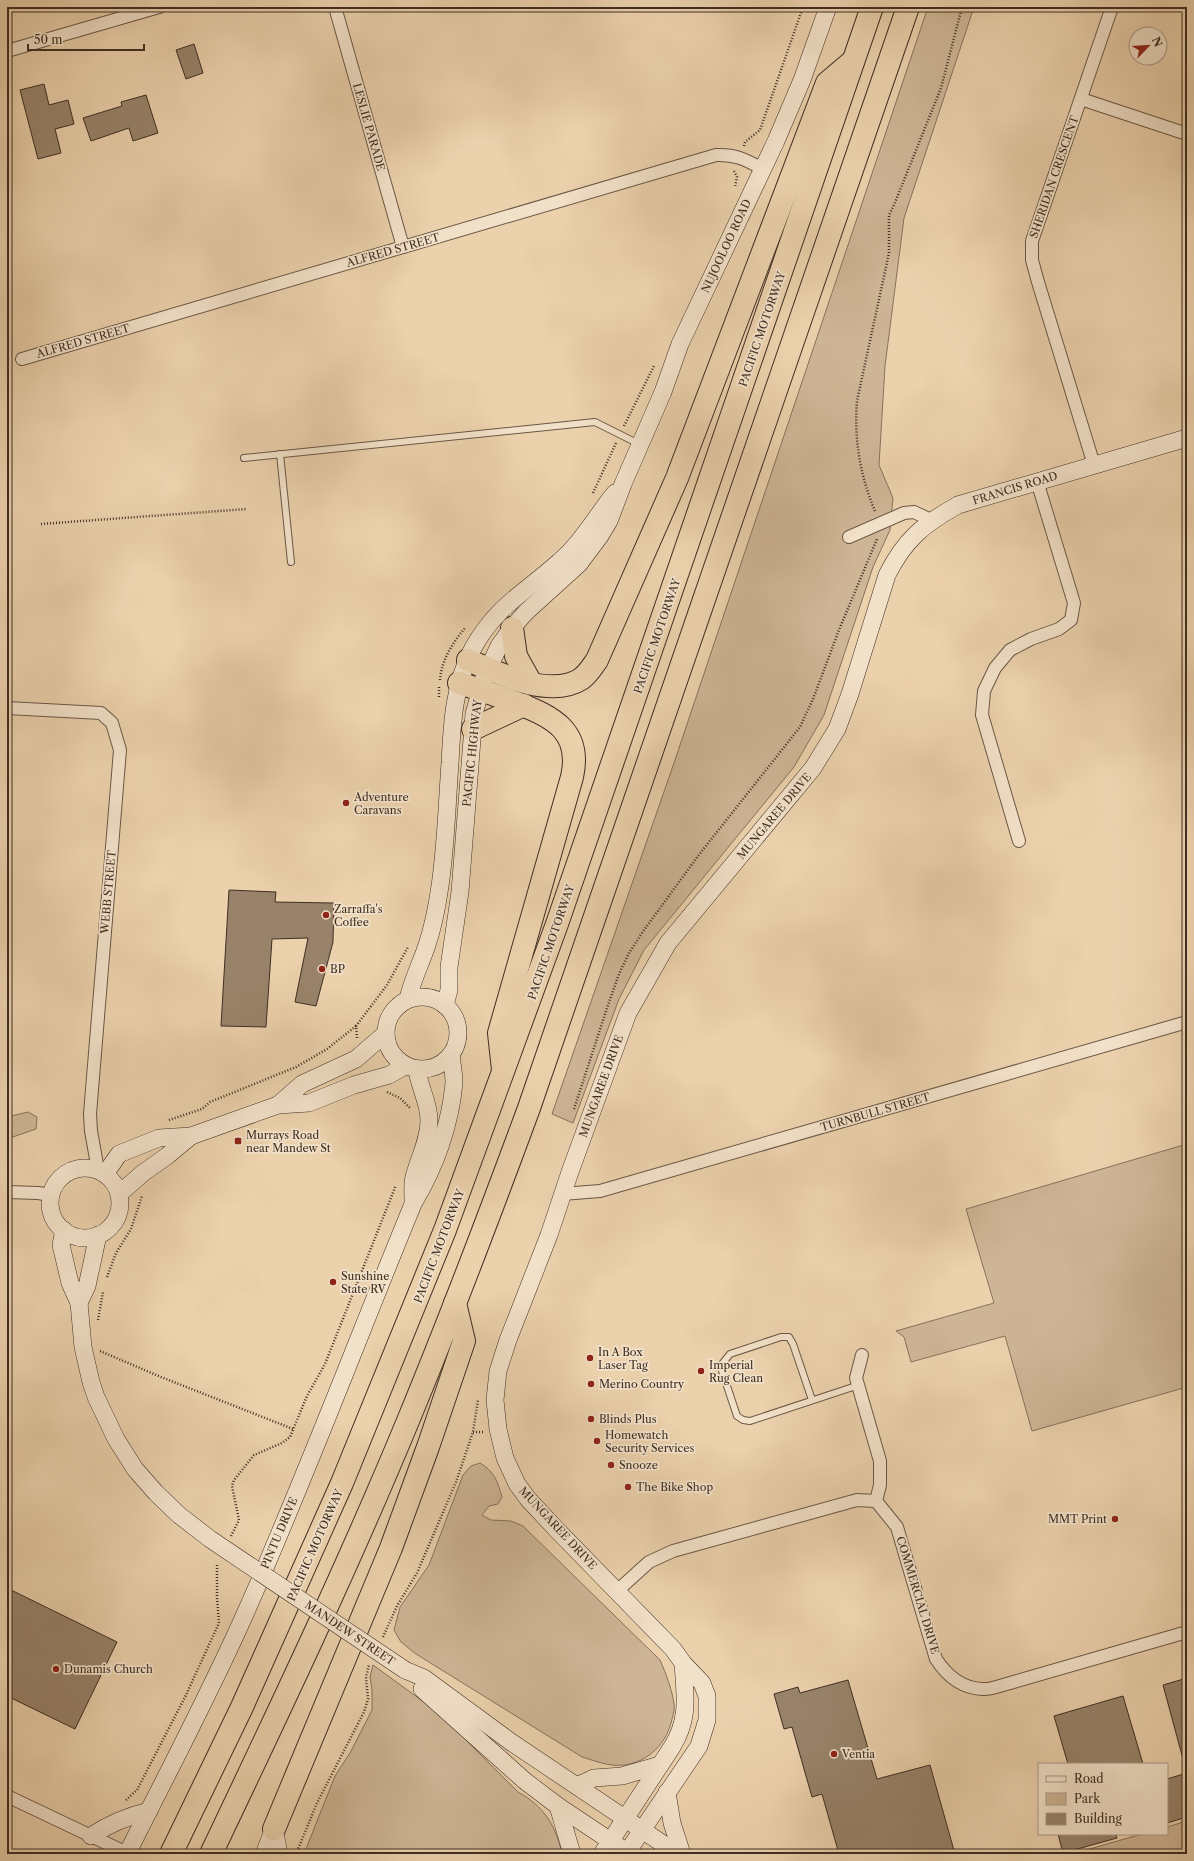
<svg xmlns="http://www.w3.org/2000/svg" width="1194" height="1861" font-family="'Libre Caslon Text',serif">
  <rect width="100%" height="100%" fill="#ebd1ac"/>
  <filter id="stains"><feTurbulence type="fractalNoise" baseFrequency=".005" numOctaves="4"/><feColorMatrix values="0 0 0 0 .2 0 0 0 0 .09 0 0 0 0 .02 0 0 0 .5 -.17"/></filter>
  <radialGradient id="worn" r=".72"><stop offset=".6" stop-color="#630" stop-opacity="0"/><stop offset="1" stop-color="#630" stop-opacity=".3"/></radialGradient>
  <g fill="#ceb595" stroke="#86725c">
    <path d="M928,7H974L904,218L885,366L879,465L893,498L890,530L873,567L824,715L794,767L644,950L619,999L573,1123L552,1114L675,760Z"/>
    <path d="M28,1112L37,1117L36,1129L7,1139V1117Z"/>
    <path d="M1187,1144V1387L1032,1431L1005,1336L911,1362L904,1337L896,1331L994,1303L966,1209Z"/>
    <path d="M480,1463C494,1471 498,1482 502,1497L498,1504L489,1506L482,1515L491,1520L511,1521L523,1526L660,1660C666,1674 672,1689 674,1704C675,1709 673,1715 672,1719C667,1743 649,1762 624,1765C609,1767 596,1761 582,1757L416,1654L401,1642L394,1630L400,1607L429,1565L463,1475L471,1466Z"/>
    <path d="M373,1665L439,1713L518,1792C544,1806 556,1826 562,1854H304L335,1776L350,1753L372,1710V1690L370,1677Z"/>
    <path d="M1187,1821V1854H1072L1142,1834H1167V1827Z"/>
  </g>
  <g fill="#98836a" stroke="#3f2e23">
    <path d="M194,44L203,73L186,79L176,50Z"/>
    <path d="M44,84L49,105L68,100L74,124L55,129L61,153L38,159L20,90Z"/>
    <path d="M146,95L158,133L133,141L129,128L91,141L83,118L122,106L121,102Z"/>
    <path d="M229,890L276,892L275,902L334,903L333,942L316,1006L295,1002L308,938L272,939L266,1027L221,1026Z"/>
    <path d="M7,1588L117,1642L75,1729L7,1696Z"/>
    <path d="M1187,1678V1758L1183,1759L1163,1685Z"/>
    <path d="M848,1680L877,1779L930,1765L955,1854H839L822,1794L812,1797L792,1727L784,1729L774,1694L798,1687L800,1693Z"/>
    <path d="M1123,1696L1143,1764H1068L1054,1716Z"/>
    <path d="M1187,1773V1817L1167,1823V1779Z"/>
    <path d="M1058,1834H1116L1117,1838L1063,1853Z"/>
  </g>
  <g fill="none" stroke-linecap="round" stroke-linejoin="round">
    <g stroke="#6a5745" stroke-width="8">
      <g id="lane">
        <path d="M280,454L291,562"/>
        <path d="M244,458L595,422L639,444"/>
        <path d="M812,1400L793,1344L789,1337H781L730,1354L722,1364V1371L737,1416L743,1420L750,1421L859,1385"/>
      </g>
    </g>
    <g stroke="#6a5745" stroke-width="14">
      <g id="street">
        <path d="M335,7L403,247"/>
        <path d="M7,51L159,7"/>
        <path d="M1081,99L1187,134"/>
        <path d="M22,359L716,155C736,154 746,160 763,169"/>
        <path d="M1094,465L1038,282L1032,260V241L1112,7"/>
        <path d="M849,537L904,513L914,512L931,520"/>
        <path d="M7,708L101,713L112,723L120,750L90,1114L91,1131L98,1170"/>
        <path d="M1019,841L982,715L984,691L995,668L1010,650L1031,639L1059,629L1071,620L1074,603L1037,481"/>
        <path d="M7,1192L38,1193L51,1195"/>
        <path d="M562,1194L600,1191L1187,1022"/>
        <path d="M862,1355L856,1378L880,1461V1485L876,1501"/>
        <path d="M617,1591L649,1562L673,1551L857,1500L876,1501L897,1527L936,1659C947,1676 961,1688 982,1689C991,1690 1002,1685 1010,1683L1187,1632"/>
        <path d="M7,1796L127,1853"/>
      </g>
    </g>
    <g stroke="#3f2e23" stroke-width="18">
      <g id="secondary">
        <circle cx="422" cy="1033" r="36"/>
        <path d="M408,999C412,981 420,965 426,948C433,928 437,907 440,886C446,845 447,804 450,763C452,723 454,684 473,648C497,605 526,592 560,561C582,542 597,515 615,493"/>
        <path d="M445,1005L449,990V967L460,892L474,714L484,678L499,646L512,628L526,612L579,564L600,536L609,521L623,484L663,392L680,344L776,141L802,80L828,7"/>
        <path d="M278,1105L302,1084L356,1059L386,1033"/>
        <circle cx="85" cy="1203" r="35"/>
        <path d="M105,1174L119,1154L159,1138L191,1136L278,1105L309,1103L354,1085L389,1075L405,1066"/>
        <path d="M119,1194L143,1173L167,1156L191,1136"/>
        <path d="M413,1201C413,1194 412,1184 414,1177C419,1158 429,1140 429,1120C429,1102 419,1087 417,1069"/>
        <path d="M64,1230L61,1245L70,1283L79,1303L83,1347L91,1382L96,1397L116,1439L135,1469L156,1493L179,1515"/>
        <path d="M79,1303L87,1286L98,1235"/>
        <path d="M405,1670L424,1678L511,1742L678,1854"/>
        <path d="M422,1689L525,1781L558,1806L630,1854"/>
        <path d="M577,1786L594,1778L622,1776L660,1765"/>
        <path d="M667,1792L672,1823L682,1854"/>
        <path d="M558,1806L572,1854"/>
        <path d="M274,1829L279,1854"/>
        <path d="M91,1836C109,1824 128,1816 149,1811"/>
        <path d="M127,1854C167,1774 209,1695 245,1614C305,1479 357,1340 413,1204C435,1167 450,1126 454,1083C454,1074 452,1064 451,1055"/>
        <path d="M264,1854L274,1829"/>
        <path d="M602,1854L672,1747C690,1718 685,1695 683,1663"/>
        <path d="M626,1854L699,1746L707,1720V1696L702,1683L683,1663L673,1649L556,1529L528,1499L517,1484L505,1458L498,1429L495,1400L498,1371L508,1340L549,1235L570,1172L628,1013L668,943L813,768L837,729L850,694L887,575C905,539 924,524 958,505L1187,438"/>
      </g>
    </g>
    <g stroke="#3f2e23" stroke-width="24">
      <g id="highway">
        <path d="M512,628L516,656L531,683"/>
        <path d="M468,660C497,673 550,699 581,679C588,674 592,667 597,660L677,478L827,83L853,61"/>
        <path d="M459,683C479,689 498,696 517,703C554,717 582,732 572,777L499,1033L503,1070"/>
        <path d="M473,729L524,705"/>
        <path d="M274,1829L391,1548L428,1447L464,1341L455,1303"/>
        <path d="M171,1854L242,1707L342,1483L445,1230L557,924L872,7"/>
        <path d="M211,1854C280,1709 349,1564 410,1416C452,1314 491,1211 529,1108L908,7"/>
      </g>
    </g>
    <g stroke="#3f2e23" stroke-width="2.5" stroke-dasharray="1 2" stroke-linecap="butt">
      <path d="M744,146L745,142L760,130L803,7"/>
      <path d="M734,171L737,177L735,187"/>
      <path d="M624,426L654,366"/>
      <path d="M593,493L616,443"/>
      <path d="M875,511C860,476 854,439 857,401L889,253V215L894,205L941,88L962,7"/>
      <path d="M41,524L247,509"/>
      <path d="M440,680C441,661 453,642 465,628"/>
      <path d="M439,697V685"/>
      <path d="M357,1038L356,1026L387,985L408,947"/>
      <path d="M387,1092L400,1098L410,1108"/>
      <path d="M574,1109L607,1008L619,974L629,953L644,930L698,856L800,727L813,699L839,630L877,539"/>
      <path d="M169,1120L202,1109L210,1102L296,1067L327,1049L356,1026"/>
      <path d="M107,1277L116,1253L131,1229L142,1196"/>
      <path d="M98,1320L103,1292"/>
      <path d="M100,1351L161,1377L293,1429"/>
      <path d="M473,1432H483"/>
      <path d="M231,1536L239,1520L232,1486L234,1480L254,1455L282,1443L290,1437L307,1396L325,1364L396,1185"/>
      <path d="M383,1637L397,1606L417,1573L456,1482L473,1432L478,1400"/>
      <path d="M126,1800L137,1790L186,1695L219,1623L217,1597V1563"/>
      <path d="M296,1854L317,1803L364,1712L368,1699L366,1677L369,1665"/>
    </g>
    <use href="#lane" stroke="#f2e1c9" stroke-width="6"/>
    <use href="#street" stroke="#f2e1c9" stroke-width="12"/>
    <use href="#secondary" stroke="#f2e1c9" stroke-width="17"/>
    <use href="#highway" stroke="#ebd1ac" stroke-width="22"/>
    <g stroke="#3f2e23" stroke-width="18" stroke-linecap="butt">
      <path id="secondary-bridge" d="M179,1515L210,1539L405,1670"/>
    </g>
    <use href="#secondary-bridge" stroke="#f2e1c9" stroke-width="17"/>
  </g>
  <g fill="#8f2418" stroke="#f2e1c9" stroke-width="1.5">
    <circle cx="346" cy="803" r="4"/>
    <circle cx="326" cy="915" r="4"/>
    <circle cx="322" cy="969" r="4"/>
    <rect x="234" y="1137" width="8" height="8" rx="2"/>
    <circle cx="333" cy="1282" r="4"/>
    <circle cx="590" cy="1358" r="4"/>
    <circle cx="701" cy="1371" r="4"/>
    <circle cx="591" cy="1384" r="4"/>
    <circle cx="591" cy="1419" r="4"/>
    <circle cx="597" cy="1441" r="4"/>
    <circle cx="611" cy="1465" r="4"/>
    <circle cx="628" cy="1487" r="4"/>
    <circle cx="1115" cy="1519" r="4"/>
    <circle cx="56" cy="1669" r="4"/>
    <circle cx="834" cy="1754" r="4"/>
  </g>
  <g text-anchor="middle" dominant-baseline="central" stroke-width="3.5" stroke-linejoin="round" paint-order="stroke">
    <g font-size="11" fill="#3f2e23" stroke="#f2e1c9">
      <text transform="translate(369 127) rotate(74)">LESLIE PARADE</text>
      <text transform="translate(1054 177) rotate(-71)">SHERIDAN CRESCENT</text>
      <text transform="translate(726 246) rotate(-65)">NUJOOLOO ROAD</text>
      <text transform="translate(393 250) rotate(-16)">ALFRED STREET</text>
      <text transform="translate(762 329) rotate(-71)">PACIFIC MOTORWAY</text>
      <text transform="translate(83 341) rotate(-16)">ALFRED STREET</text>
      <text transform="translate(1015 488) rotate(-17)">FRANCIS ROAD</text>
      <text transform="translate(657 636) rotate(-71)">PACIFIC MOTORWAY</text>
      <text transform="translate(472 753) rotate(-84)">PACIFIC HIGHWAY</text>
      <text transform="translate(774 816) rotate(-50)">MUNGAREE DRIVE</text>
      <text transform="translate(108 892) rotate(-85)">WEBB STREET</text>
      <text transform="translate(551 942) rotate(-71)">PACIFIC MOTORWAY</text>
      <text transform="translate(601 1086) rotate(-70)">MUNGAREE DRIVE</text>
      <text transform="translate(875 1112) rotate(-16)">TURNBULL STREET</text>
      <text transform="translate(439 1246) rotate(-69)">PACIFIC MOTORWAY</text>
      <text transform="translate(558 1528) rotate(47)">MUNGAREE DRIVE</text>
      <text transform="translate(279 1533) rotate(-67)">PINTU DRIVE</text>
      <text transform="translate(315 1545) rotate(-66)">PACIFIC MOTORWAY</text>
      <text transform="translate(918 1595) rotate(73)">COMMERCIAL DRIVE</text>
      <text transform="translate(350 1633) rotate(34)">MANDEW STREET</text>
    </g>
    <g font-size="11" fill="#3f2e23" stroke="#f2e1c9" text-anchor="start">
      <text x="354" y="797">Adventure<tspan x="354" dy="13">Caravans</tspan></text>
      <text x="334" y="909">Zarraffa's<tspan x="334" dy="13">Coffee</tspan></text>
      <text x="330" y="969">BP</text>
      <text x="246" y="1135">Murrays Road<tspan x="246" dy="13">near Mandew St</tspan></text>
      <text x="341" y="1276">Sunshine<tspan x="341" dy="13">State RV</tspan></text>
      <text x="598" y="1352">In A Box<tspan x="598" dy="13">Laser Tag</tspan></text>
      <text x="709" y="1365">Imperial<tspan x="709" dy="13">Rug Clean</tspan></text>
      <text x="599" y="1384">Merino Country</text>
      <text x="599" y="1419">Blinds Plus</text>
      <text x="605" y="1435">Homewatch<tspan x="605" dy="13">Security Services</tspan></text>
      <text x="619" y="1465">Snooze</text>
      <text x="636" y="1487">The Bike Shop</text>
      <text x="1107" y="1519" text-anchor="end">MMT Print</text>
      <text x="64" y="1669">Dunamis Church</text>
      <text x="842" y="1754">Ventia</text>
    </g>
  </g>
  <rect width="1194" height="1861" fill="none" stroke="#ebd1ac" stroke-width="24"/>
  <rect x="8" y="8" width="1178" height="1845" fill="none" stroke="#3f2e23" stroke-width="2"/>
  <rect x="12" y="12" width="1170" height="1837" fill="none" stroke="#3f2e23"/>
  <rect x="1038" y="1763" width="130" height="72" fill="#f2e1c9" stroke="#aa9987"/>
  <rect x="1046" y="1776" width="20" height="6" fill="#f2e1c9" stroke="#aa9987"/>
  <text x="1074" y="1783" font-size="12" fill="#3f2e23">Road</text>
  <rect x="1046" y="1793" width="20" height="12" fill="#ceb595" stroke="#aa9987"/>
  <text x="1074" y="1803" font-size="12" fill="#3f2e23">Park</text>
  <rect x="1046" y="1813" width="20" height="12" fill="#98836a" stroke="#aa9987"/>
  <text x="1074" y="1823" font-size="12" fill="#3f2e23">Building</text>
  <g transform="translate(1148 46) rotate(65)"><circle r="19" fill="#f2e1c9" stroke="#aa9987"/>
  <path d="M0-3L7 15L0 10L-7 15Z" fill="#8f2418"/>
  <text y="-6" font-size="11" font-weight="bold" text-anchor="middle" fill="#3f2e23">N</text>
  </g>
  <path d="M28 44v6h116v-6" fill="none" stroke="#3f2e23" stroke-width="2"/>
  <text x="34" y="44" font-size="12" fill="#3f2e23" stroke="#f2e1c9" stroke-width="3" paint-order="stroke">50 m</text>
  <rect width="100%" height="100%" filter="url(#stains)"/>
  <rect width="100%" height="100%" fill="url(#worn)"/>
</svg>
